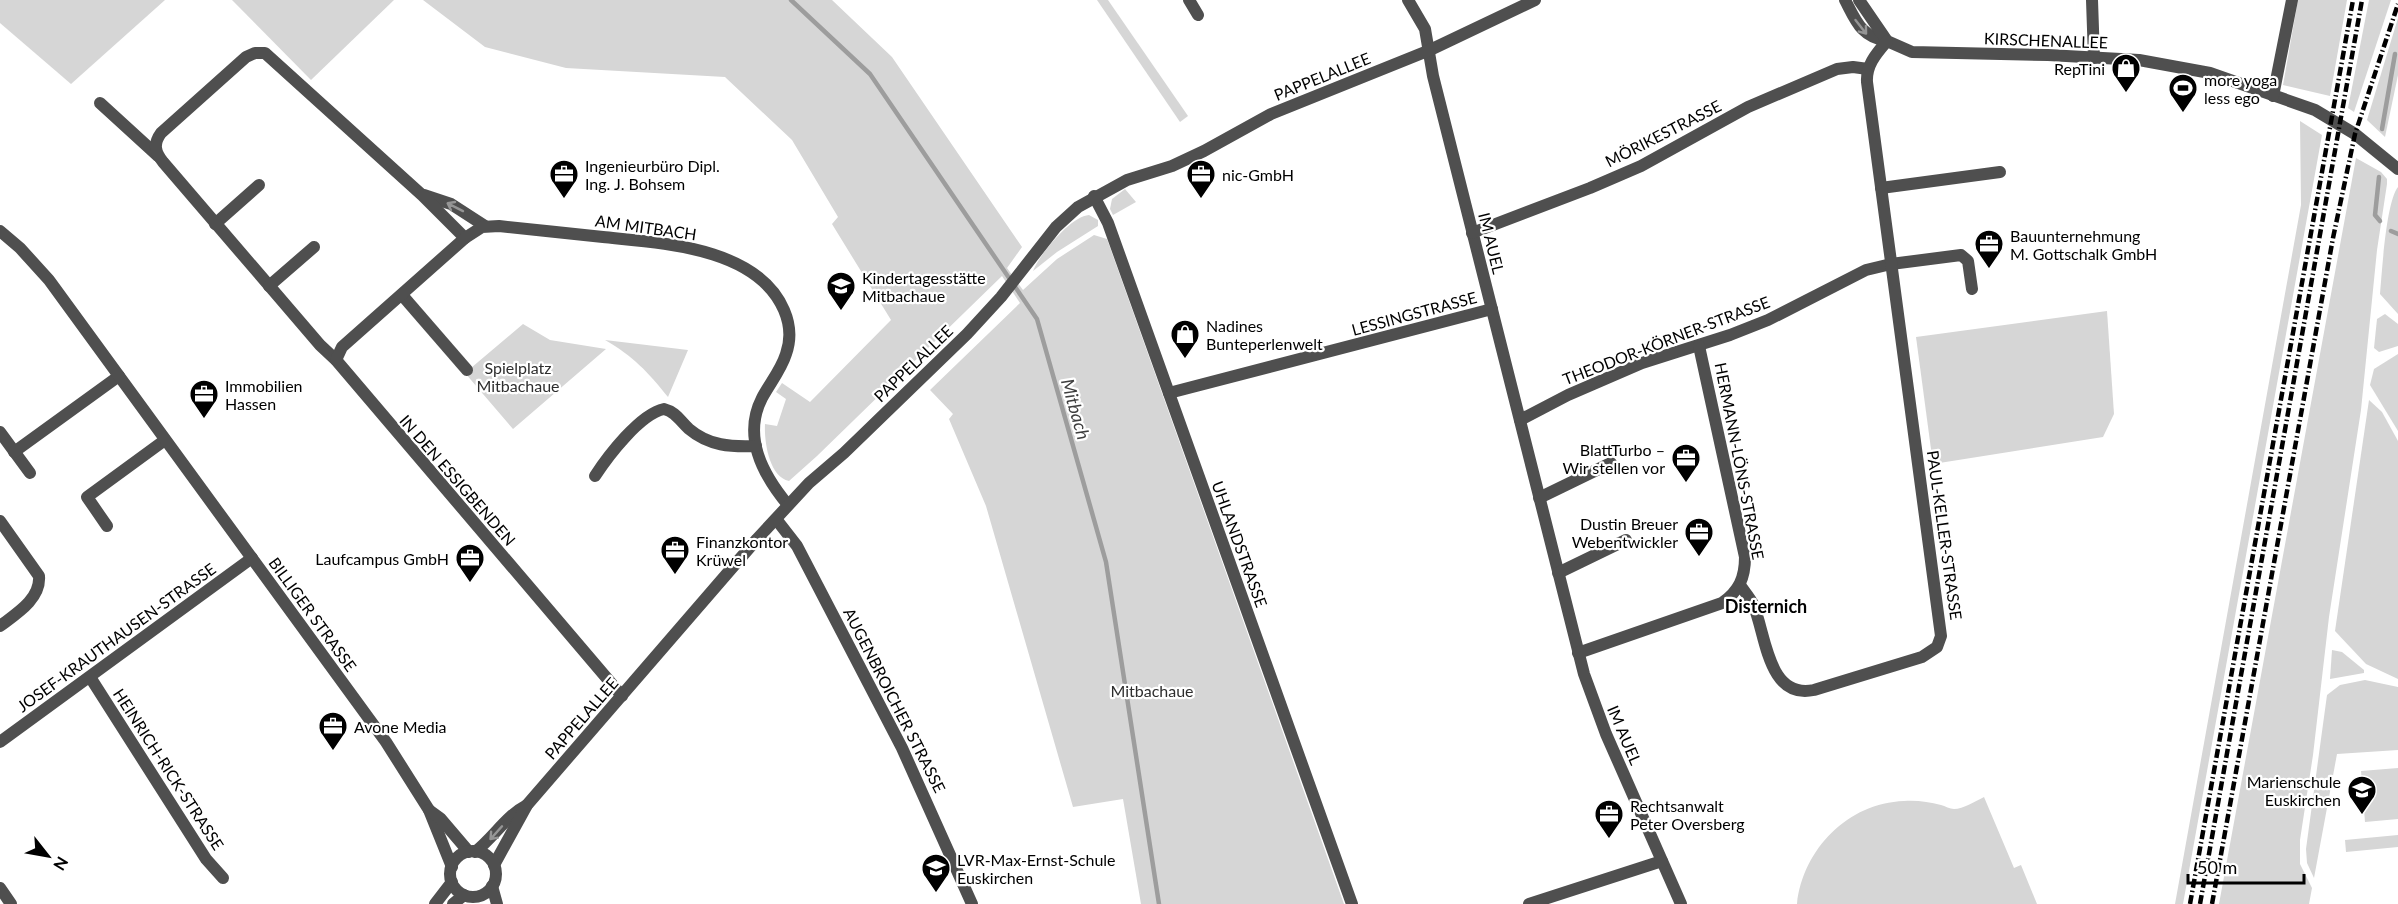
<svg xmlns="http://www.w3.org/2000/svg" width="2398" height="904" font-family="Lato,sans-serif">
  <rect width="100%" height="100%" fill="#fff"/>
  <g fill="#d6d6d6">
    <path d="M0,0H165L71,84L0,23Z"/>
    <path d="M232,0H394L311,80Z"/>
    <path d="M423,0H832L892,57L1022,247L1007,268L1023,290L1057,259L1091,237L1094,235L1107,239L1344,904H1141L1123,799L1073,807L986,506L949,419L953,414L930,390L1020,303L1002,276L817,456L789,481C769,477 764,441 765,424L777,426L786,399L776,392L782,383L810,402L891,320L832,224L838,217L792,140L725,77L566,68L485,47Z"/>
    <path d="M1097,0H1108L1188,116L1180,122Z"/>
    <path d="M2298,0H2347L2330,96L2283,85Z"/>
    <path d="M2369,0H2391L2354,112L2348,108Z"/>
    <path d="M2398,18V75L2385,137L2367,120Z"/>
    <path d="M2300,121L2322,135L2183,904H2175L2301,205Z"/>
    <path d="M2356,158L2381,172L2387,179V184L2377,250L2361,410L2329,617L2313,755L2300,840V864L2312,888L2309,904H2219Z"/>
    <path d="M2398,187V314L2380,294C2382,272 2386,202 2398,187Z"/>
    <path d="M1125,189L1136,202L1113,215L1110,209L1112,199Z"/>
    <path d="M1089,215L1098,220V226L1057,252L1033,271C1039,255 1071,216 1089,215Z"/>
    <path d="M2107,311L2114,414L2103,437L1933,464L1916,337Z"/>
    <path d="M2385,314L2398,324V346L2379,352L2374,348L2377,319Z"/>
    <path d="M523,324L550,340L606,349L513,429L465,373Z"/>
    <path d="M605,340L688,350L668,397C648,372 633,356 605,340Z"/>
    <path d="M2398,354V431L2370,385L2374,369Z"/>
    <path d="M2369,400L2382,412L2398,441V679L2366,664L2335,631Z"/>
    <path d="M2332,650L2342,652L2364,670V673L2330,679Z"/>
    <path d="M2365,680L2398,687V750L2337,754L2314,878L2307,863L2306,849L2327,695L2340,685Z"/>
    <path d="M2398,768V819L2365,822L2361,771Z"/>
    <path d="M1984,797L2014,868L2021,865L2037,904H1797C1803,849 1848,803 1904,801C1917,800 1929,802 1941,805C1945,806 1950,809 1954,809C1963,809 1976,801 1984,797Z"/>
    <path d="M2398,835V847L2346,852L2345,840Z"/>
  </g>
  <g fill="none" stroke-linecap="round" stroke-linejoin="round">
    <g stroke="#9d9d9d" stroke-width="4.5">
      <path d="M791,0L870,74L1037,319L1106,562L1159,904"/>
      <path d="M2382,129L2395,54"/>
      <path d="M2379,177L2375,215L2380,221"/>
      <path d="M2391,231L2398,234"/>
    </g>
    <g stroke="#4f4f4f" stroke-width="12">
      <path d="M1189,0L1198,15"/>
      <path d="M1408,0L1425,29L1433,76L1584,674L1606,734L1681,904"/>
      <path d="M1845,0C1856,21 1861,37 1887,41"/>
      <path d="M1859,0L1887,41L1912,52L2048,55L2139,60L2210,73L2315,110L2355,134L2398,169"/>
      <path d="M2092,0L2094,58"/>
      <path d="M2273,96L2292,0"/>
      <path d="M100,103L158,156"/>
      <path d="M1881,188L2000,172"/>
      <path d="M424,195L451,204L485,226"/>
      <path d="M1094,196L1108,223L1352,904"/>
      <path d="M215,224L259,185"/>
      <path d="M1472,233L1590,188L1641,166L1748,107L1837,69L1853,67L1868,69"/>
      <path d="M465,238L422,195L265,53H255L246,57L161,133C153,144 155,152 163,162L320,345L336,360L622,696"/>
      <path d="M269,286L314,247"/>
      <path d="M402,295L467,370"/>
      <path d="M336,360L342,347L465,238L482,227L499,226C534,230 568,233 603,237C661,243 757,247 784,310C790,324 791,340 786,354C781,370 770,383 762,398C742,437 763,475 788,505"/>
      <path d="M1169,393L1492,309"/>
      <path d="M1520,420L1568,395L1642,363L1730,335L1768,320L1866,270L1891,264L1961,255L1968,261L1972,289"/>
      <path d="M0,432L30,473"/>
      <path d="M14,452L119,376"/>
      <path d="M595,476C608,456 640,414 664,409C676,412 680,421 689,429C709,446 731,447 756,446"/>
      <path d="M1539,498L1611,463"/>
      <path d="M776,519L797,546L902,748L972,904"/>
      <path d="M0,521L39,576C41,599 16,614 0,626"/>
      <path d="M107,526L87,497L165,440"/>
      <path d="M1558,573L1626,540"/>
      <path d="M1740,585C1744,591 1750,598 1753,604C1766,633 1767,700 1814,690L1922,657L1937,647L1941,636L1867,82C1866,65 1876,54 1887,41"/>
      <path d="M1578,653L1722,603C1739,591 1745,578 1745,557L1699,346"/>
      <path d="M90,677L206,859L223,878"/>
      <path d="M0,742L252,558"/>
      <path d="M475,852C494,837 506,816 527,805"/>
      <path d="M494,865L527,805L757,539L809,483L844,453L967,334L1001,297L1056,227L1078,207L1127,180L1172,166L1204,151L1271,114L1430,50L1535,0"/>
      <path d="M0,888L11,904"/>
      <path d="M435,904L452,882"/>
      <path d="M453,904L464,895"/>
      <path d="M1529,904L1662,861"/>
    </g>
    <g stroke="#4f4f4f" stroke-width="12">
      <path d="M0,231L20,248L49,280L386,742L429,810L452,867"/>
      <path d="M429,810L440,818L469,852"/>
      <circle cx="473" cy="874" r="23"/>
      <path d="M492,886L497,904"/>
    </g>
    <g stroke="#000" stroke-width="4.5" stroke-dasharray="9 3 1.5 3" stroke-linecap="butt">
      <path d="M2190,904L2353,0"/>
      <path d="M2200,904L2362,0"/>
      <path d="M2212,904L2333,238L2355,134L2398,4"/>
    </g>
  </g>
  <defs><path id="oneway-shaft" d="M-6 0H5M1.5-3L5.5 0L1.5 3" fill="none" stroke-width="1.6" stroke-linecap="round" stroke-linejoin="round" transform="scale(1.5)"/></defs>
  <g stroke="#959595">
    <use href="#oneway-shaft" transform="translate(1861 27) rotate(52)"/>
    <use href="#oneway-shaft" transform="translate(455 207) rotate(-153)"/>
    <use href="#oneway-shaft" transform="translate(496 833) rotate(132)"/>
  </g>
  <defs>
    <g id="shop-pin" transform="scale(1.5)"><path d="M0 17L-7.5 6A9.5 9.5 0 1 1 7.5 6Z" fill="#000" stroke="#fff"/><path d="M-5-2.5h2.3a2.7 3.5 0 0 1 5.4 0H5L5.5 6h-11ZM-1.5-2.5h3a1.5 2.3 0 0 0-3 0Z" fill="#fff"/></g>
    <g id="stadium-pin" transform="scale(1.5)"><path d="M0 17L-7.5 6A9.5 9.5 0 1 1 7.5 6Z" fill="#000" stroke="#fff"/><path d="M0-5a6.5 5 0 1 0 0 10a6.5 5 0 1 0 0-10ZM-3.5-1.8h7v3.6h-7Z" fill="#fff"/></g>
    <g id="office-pin" transform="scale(1.5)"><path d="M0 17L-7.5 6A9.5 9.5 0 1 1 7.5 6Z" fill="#000" stroke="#fff"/><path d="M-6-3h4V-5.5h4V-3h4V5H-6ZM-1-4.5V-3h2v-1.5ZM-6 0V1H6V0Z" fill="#fff"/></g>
    <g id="school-pin" transform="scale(1.5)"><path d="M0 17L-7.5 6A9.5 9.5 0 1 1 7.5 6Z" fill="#000" stroke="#fff"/><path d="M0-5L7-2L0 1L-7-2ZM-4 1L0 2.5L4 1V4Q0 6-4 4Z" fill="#fff"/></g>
  </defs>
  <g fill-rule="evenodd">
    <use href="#shop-pin" x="2126" y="68"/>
    <use href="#stadium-pin" x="2183" y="88"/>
    <use href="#office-pin" x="564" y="174"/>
    <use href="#office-pin" x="1201" y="174"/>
    <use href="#office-pin" x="1989" y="244"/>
    <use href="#school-pin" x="841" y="286"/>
    <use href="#shop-pin" x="1185" y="334"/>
    <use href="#office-pin" x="204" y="394"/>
    <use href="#office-pin" x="1686" y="458"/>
    <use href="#office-pin" x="1699" y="532"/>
    <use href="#office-pin" x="675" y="550"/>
    <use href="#office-pin" x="470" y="558"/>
    <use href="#office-pin" x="333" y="726"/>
    <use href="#school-pin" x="2362" y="790"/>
    <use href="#office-pin" x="1609" y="814"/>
    <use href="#school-pin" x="936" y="868"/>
  </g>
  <g text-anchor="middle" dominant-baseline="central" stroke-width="4.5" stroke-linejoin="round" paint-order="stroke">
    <g font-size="16" fill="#000" stroke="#fff">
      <text transform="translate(2046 40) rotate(2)">KIRSCHENALLEE</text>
      <text transform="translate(1322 76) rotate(-22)">PAPPELALLEE</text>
      <text transform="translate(1663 133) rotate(-27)">MÖRIKESTRASSE</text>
      <text transform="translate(646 227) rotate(8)">AM MITBACH</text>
      <text transform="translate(1492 243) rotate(76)">IM AUEL</text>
      <text transform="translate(1414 313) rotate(-15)">LESSINGSTRASSE</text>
      <text transform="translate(1666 340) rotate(-21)">THEODOR-KÖRNER-STRASSE</text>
      <text transform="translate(913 363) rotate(-44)">PAPPELALLEE</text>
      <text transform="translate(1740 461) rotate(79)">HERMANN-LÖNS-STRASSE</text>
      <text transform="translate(458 480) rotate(49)">IN DEN ESSIGBENDEN</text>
      <text transform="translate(1945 535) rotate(82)">PAUL-KELLER-STRASSE</text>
      <text transform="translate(1240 544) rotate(70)">UHLANDSTRASSE</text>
      <text transform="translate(313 614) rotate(54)">BILLIGER STRASSE</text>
      <text transform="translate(116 637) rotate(-36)">JOSEF-KRAUTHAUSEN-STRASSE</text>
      <text transform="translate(895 700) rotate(63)">AUGENBROICHER STRASSE</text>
      <text transform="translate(581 718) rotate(-49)">PAPPELALLEE</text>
      <text transform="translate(1625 735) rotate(67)">IM AUEL</text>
      <text transform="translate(169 769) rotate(57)">HEINRICH-RICK-STRASSE</text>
    </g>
    <g font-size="16" fill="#000" stroke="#fff" text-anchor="start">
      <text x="2105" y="68" text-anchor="end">RepTini</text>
      <text x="2204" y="79">more yoga<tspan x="2204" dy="18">less ego</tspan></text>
      <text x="585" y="165">Ingenieurbüro Dipl.<tspan x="585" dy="18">Ing. J. Bohsem</tspan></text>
      <text x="1222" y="174">nic-GmbH</text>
      <text x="2010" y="235">Bauunternehmung<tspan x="2010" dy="18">M. Gottschalk GmbH</tspan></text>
      <text x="862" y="277">Kindertagesstätte<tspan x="862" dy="18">Mitbachaue</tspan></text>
      <text x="1206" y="325">Nadines<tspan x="1206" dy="18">Bunteperlenwelt</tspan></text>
      <text x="225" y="385">Immobilien<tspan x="225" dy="18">Hassen</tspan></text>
      <text x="1665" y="449" text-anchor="end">BlattTurbo –<tspan x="1665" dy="18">Wir stellen vor</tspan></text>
      <text x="1678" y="523" text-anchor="end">Dustin Breuer<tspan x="1678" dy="18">Webentwickler</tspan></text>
      <text x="696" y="541">Finanzkontor<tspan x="696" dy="18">Krüwel</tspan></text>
      <text x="449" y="558" text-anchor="end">Laufcampus GmbH</text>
      <text x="354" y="726">Avone Media</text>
      <text x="2341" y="781" text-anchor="end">Marienschule<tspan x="2341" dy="18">Euskirchen</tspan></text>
      <text x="1630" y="805">Rechtsanwalt<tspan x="1630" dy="18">Peter Oversberg</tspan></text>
      <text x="957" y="859">LVR-Max-Ernst-Schule<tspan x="957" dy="18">Euskirchen</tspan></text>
    </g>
    <g font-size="16" fill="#2d2d2d" stroke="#fff">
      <text x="518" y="367">Spielplatz<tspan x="518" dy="18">Mitbachaue</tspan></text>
      <text x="1152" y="690">Mitbachaue</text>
    </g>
    <g font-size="18" font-style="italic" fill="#3e3e3e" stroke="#fff">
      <text transform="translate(1076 409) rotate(74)">Mitbach</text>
    </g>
    <g font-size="18" font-weight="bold" fill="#000" stroke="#fff">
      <text x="1766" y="606">Disternich</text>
    </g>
  </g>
  <g transform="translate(48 856) rotate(121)" stroke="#ffffff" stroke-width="4.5" paint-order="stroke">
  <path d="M0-4.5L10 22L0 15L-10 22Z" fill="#000000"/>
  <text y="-9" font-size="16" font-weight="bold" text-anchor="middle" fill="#000000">N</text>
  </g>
  <path d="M2188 874v9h116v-9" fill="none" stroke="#000000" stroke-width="3"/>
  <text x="2197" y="874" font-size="18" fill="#000000" stroke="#ffffff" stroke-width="4.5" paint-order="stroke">50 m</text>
</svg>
